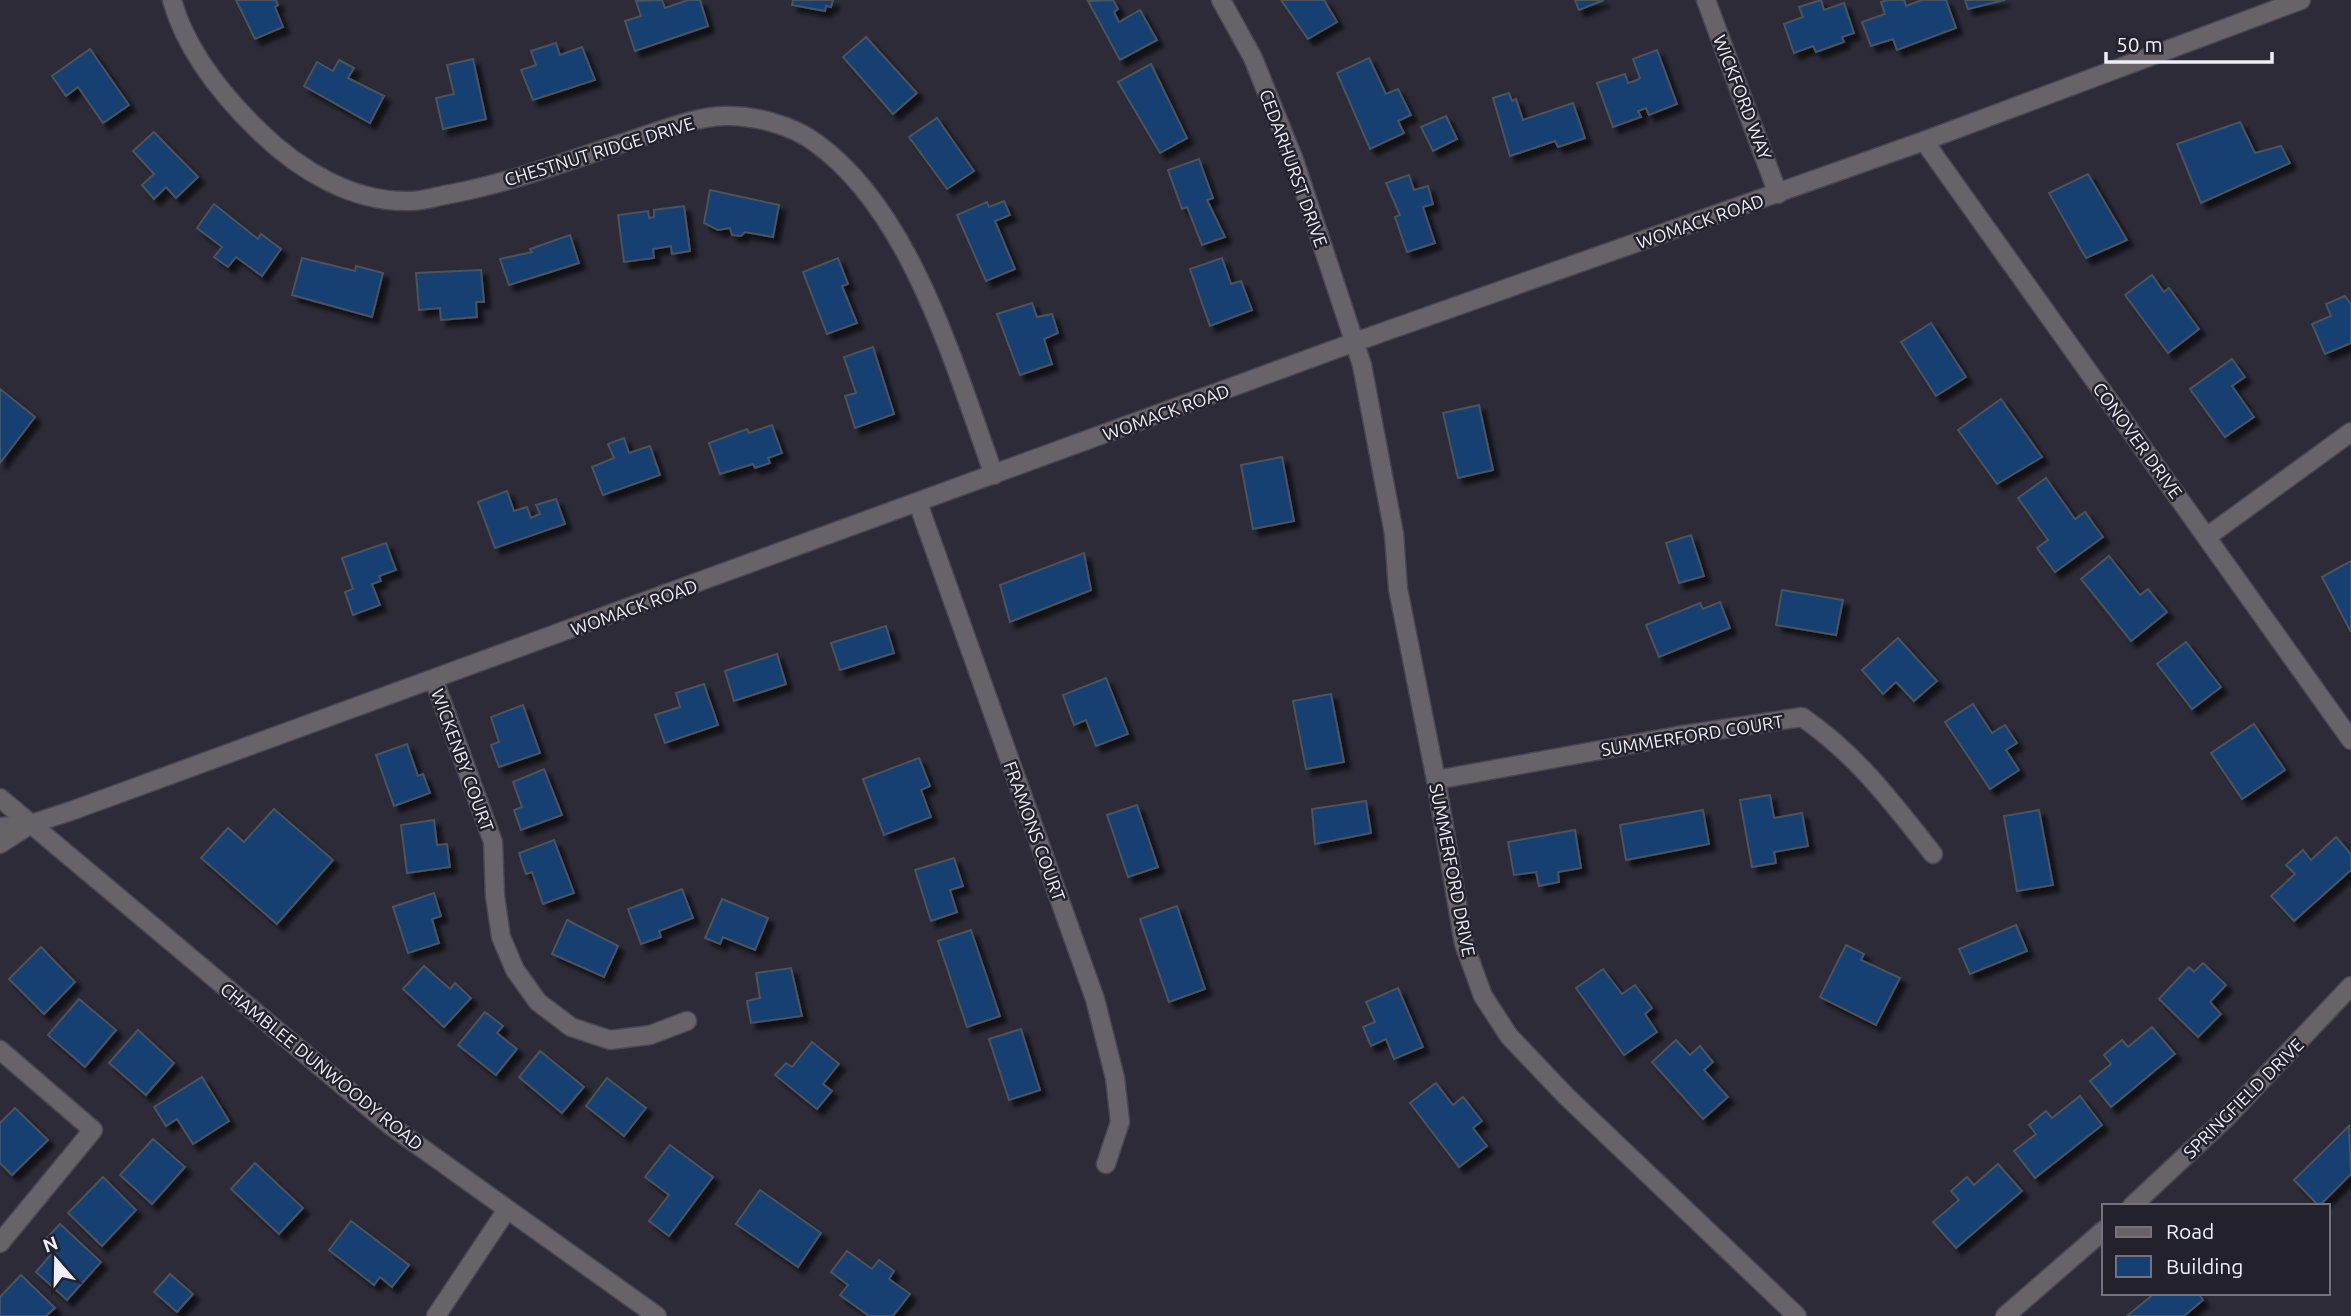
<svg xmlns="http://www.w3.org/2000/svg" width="2351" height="1316" font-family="Ubuntu,sans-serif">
  <defs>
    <filter id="shadow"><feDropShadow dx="6" dy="6" stdDeviation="2" flood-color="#0009"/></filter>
  </defs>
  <rect width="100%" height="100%" fill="#2c2b37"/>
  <g fill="#163f72" stroke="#4b535e" stroke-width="2" filter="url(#shadow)">
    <path d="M236,0H276L278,5L275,7L283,27L255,39Z"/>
    <path d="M662,0L665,8L688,0H700L708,26L635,51L625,21L641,16L636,1Z"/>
    <path d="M793,0H833L831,7L826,6L825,11L792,5Z"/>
    <path d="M1113,0L1118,9L1114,12L1119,22L1140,10L1157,40L1120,60L1088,1Z"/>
    <path d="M1281,0H1324L1337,22L1308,39Z"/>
    <path d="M1575,0H1604L1579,10Z"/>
    <path d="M1821,0L1824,10L1844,3L1854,33L1842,37L1844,42L1816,52L1813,46L1794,53L1784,24L1803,17L1799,7Z"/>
    <path d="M1888,0H1904L1906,6L1922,0H1946L1956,28L1897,50L1893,39L1871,46L1862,22L1885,14L1881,2Z"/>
    <path d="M1965,0H2005L1968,9Z"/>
    <path d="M866,37L917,93L893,114L843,57Z"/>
    <path d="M556,43L560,55L582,47L595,80L533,100L521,70L536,65L531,51Z"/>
    <path d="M90,49L129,105L103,123L78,87L66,96L52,76Z"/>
    <path d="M1657,50L1677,104L1649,115L1646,108L1638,111L1641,117L1613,127L1597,83L1625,74L1628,83L1637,80L1640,78L1633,59Z"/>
    <path d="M1369,58L1386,94L1398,89L1411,115L1398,121L1404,133L1370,149L1337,73Z"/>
    <path d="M473,59L486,119L443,129L436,98L454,94L447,65Z"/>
    <path d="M339,60L354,68L348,78L384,96L370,123L304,86L317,62L333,71Z"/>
    <path d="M1151,64L1187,138L1160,153L1118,82Z"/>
    <path d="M1509,93L1512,101L1516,99L1523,120L1573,103L1585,138L1558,147L1555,141L1510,156L1493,98Z"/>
    <path d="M1446,116L1457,139L1433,151L1421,127Z"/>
    <path d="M937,118L974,171L947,189L909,137Z"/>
    <path d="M2240,122L2255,153L2281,146L2290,163L2201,203L2177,144Z"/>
    <path d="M154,132L198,177L176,198L166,187L154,199L142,185L154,174L133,151Z"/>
    <path d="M1199,159L1213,198L1207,200L1225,237L1202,245L1187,207L1182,209L1168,170Z"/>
    <path d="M2088,174L2127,240L2086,258L2049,193Z"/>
    <path d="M1409,175L1414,190L1428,186L1433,204L1423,207L1435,243L1407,252L1395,217L1400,215L1386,183Z"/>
    <path d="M710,190L779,205L773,237L745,232L741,236L732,235L730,228L718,230L704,223Z"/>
    <path d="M1004,201L1010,215L995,221L1015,269L986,281L957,215L987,202L989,207Z"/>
    <path d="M214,204L258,239L261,234L281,249L262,276L236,257L228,267L214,257L222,247L197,228Z"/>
    <path d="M684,206L690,251L672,254L671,246L653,249L654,258L624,262L618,215L648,211L649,218L654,217V210Z"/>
    <path d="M570,235L579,263L509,285L500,259L532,252L530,249Z"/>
    <path d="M302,258L355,271L356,266L383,273L372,317L292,295Z"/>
    <path d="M838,258L848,284L842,286L857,323L827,334L803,272Z"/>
    <path d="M1222,258L1231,284L1241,281L1252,310L1210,326L1190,269Z"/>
    <path d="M481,270L484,302H476L477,317L441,320L440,308L419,310L416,273Z"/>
    <path d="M2152,275L2164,292L2169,288L2199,329L2168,353L2125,295Z"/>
    <path d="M2345,296L2351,304V343L2325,354L2312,324L2331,316L2326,304Z"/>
    <path d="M1032,303L1037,317L1052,314L1058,333L1044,339L1052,364L1020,375L997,314Z"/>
    <path d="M1931,323L1966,377L1936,396L1901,342Z"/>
    <path d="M873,347L894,414L855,428L845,396L856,393L844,357Z"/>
    <path d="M2232,359L2245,377L2232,386L2254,417L2225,437L2190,389Z"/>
    <path d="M0,389L35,417L0,463Z"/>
    <path d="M2001,399L2042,457L1997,484L1958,430Z"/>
    <path d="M1479,405L1493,470L1458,478L1443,413Z"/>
    <path d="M772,425L782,453L768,458L770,463L755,468L753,464L720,474L709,443L747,429L749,433Z"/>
    <path d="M624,438L629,453L650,446L660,475L603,495L592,467L614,458L608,444Z"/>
    <path d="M1282,457L1294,521L1253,529L1241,465Z"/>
    <path d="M2046,478L2075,519L2085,512L2103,537L2055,572L2037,548L2048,540L2018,498Z"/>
    <path d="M507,491L514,511L527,507L531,518L540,514L536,505L556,499L565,524L495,548L478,502Z"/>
    <path d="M1691,535L1704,576L1679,583L1666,543Z"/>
    <path d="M386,543L396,570L379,576L381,581L372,584L380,605L353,615L345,592L353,589L342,558Z"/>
    <path d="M1084,553L1091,590L1010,622L1000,585Z"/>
    <path d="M2109,556L2140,595L2148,589L2167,612L2131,641L2081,579Z"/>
    <path d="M2351,561V632L2322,577Z"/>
    <path d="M1782,590L1843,600L1836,635L1776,625Z"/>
    <path d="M1720,602L1730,628L1659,657L1646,625L1700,603L1703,609Z"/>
    <path d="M886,626L894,653L840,670L831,643Z"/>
    <path d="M1898,638L1937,681L1914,701L1896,682L1883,694L1862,670Z"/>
    <path d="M2186,642L2221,687L2192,709L2157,664Z"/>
    <path d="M777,654L786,684L734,701L725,671Z"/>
    <path d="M1106,678L1128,734L1096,746L1086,720L1074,725L1063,695Z"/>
    <path d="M704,684L718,725L665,743L655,715L680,707L676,693Z"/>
    <path d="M1331,694L1344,762L1306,769L1293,701Z"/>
    <path d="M1973,704L1992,733L2005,725L2017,743L2006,750L2019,770L1990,789L1945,722Z"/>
    <path d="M523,705L540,753L499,767L491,745L499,742L491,717Z"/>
    <path d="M2254,724L2285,770L2242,799L2211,753Z"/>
    <path d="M407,744L418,776L423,774L430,793L394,806L376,755Z"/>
    <path d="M919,758L930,786L921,790L931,817L884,835L863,779Z"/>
    <path d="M544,769L562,815L521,830L514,810L522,807L513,782Z"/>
    <path d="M1770,795L1774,818L1802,813L1808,846L1774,852L1776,863L1752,867L1740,800Z"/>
    <path d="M1366,801L1371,833L1315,844L1312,809Z"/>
    <path d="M1137,805L1158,867L1128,877L1107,815Z"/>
    <path d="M274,809L333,860L277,924L201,858L228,828L244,842Z"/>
    <path d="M1703,810L1709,844L1626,860L1620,825Z"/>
    <path d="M2039,810L2053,885L2017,891L2004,816Z"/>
    <path d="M434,820L437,845L447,844L450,867L407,873L401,825Z"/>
    <path d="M1575,830L1581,868L1558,872L1559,882L1539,886L1536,872L1514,875L1508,842Z"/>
    <path d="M2336,837L2351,854V870L2294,921L2271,896L2295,874L2286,865L2303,850L2311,860Z"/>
    <path d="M554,840L574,893L543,904L532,872L526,874L519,853Z"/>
    <path d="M954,858L963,886L950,890L957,912L931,921L915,870Z"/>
    <path d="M682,889L693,918L659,931L661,937L641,944L628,909Z"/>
    <path d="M434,893L441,916L432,919L439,943L408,953L393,907Z"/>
    <path d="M722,899L768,918L755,950L723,937L720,944L705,938Z"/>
    <path d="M1177,906L1205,989L1169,1002L1140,919Z"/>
    <path d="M567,920L618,946L604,977L552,954Z"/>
    <path d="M2016,925L2027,951L1970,974L1959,949Z"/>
    <path d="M971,930L1000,1016L967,1027L938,941Z"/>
    <path d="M1846,945L1864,954L1861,960L1900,978L1876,1025L1820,997Z"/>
    <path d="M41,947L75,982L44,1014L9,979Z"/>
    <path d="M2203,963L2226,985L2210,1002L2221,1014L2198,1037L2159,999L2189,967L2194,972Z"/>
    <path d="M424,966L450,989L455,983L471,998L444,1027L403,989Z"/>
    <path d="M791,968L802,1016L751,1023L747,1001L760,998L756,973Z"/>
    <path d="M1603,969L1622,994L1635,985L1652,1008L1645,1014L1657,1032L1624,1055L1576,988Z"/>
    <path d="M1398,988L1423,1047L1394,1059L1386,1039L1371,1046L1363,1027L1375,1022L1366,1002Z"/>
    <path d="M79,999L116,1030L85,1067L48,1035Z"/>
    <path d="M485,1012L503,1026L497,1033L517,1049L496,1075L458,1045Z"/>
    <path d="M2152,1027L2175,1054L2111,1107L2090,1081L2111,1064L2104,1055L2122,1040L2128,1047Z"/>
    <path d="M1021,1029L1040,1090L1009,1100L989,1039Z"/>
    <path d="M138,1030L174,1063L146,1095L109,1063Z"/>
    <path d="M1676,1040L1690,1055L1700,1046L1713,1062L1704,1070L1728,1097L1703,1119L1652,1062Z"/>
    <path d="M812,1042L839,1064L823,1084L832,1091L817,1109L775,1075L786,1063L792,1067Z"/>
    <path d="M540,1051L584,1087L562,1113L519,1077Z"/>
    <path d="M202,1077L229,1121L193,1144L177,1119L166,1126L154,1107Z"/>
    <path d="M607,1078L646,1108L624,1136L586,1106Z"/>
    <path d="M1436,1083L1453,1105L1463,1097L1482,1121L1473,1128L1487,1146L1459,1167L1410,1103Z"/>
    <path d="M2080,1096L2102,1125L2035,1178L2014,1151L2036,1134L2029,1125L2046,1111L2052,1118Z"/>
    <path d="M15,1108L48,1140L12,1175L0,1163V1123Z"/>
    <path d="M2349,1126L2351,1174L2319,1206L2294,1180Z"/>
    <path d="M153,1139L185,1167L152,1204L120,1175Z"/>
    <path d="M670,1145L713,1177L669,1236L649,1221L669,1195L645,1177Z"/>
    <path d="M255,1163L303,1208L279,1234L231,1189Z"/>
    <path d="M1998,1164L2022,1191L1956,1248L1933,1222L1959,1200L1951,1191L1967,1177L1974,1185Z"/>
    <path d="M103,1177L136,1210L102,1246L68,1213Z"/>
    <path d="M760,1190L821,1233L798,1267L736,1224Z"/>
    <path d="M351,1221L409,1265L392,1287L380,1277L374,1285L329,1250Z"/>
    <path d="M60,1224L101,1262L67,1300L36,1272L54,1251L44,1241Z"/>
    <path d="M847,1251L872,1269L879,1260L894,1271L889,1279L910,1294L893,1316H869L840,1295L848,1285L831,1272Z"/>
    <path d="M170,1274L193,1294L177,1312L154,1292Z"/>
    <path d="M21,1275L55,1308L46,1316H0V1297Z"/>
    <path d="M2155,1293H2198L2203,1300L2184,1316H2127Z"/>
  </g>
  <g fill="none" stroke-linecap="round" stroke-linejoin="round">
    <g stroke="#474652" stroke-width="21">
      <g id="minor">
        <path d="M172,0C186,51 222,95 259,131C299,170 353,203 411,201C424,201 438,196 450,194C515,182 578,157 641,137C668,128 696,117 724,116C754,115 792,125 816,143C912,212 955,368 994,475"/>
        <path d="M1221,0L1253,58L1294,160L1362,365L1394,534L1398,589L1436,780L1464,944L1483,996L1509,1036L1566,1096L1797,1316"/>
        <path d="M1706,0L1778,194"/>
        <path d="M1924,141L2351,740"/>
        <path d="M918,503L1095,999L1115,1078L1120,1122L1106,1164"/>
        <path d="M2208,536L2351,432"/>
        <path d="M434,680L493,842L495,896L501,937L515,970L538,1002L571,1027L610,1040L650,1035L687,1021"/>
        <path d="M1436,780L1677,736L1802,717C1857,755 1892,802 1933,854"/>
        <path d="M0,798L391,1126L657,1316"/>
        <path d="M0,827L31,824L71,811L1355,342L1924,141L2301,0"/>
        <path d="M0,844L28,826"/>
        <path d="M0,1050L93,1130L0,1243"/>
        <path d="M2132,1206L2226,1118L2351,986"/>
        <path d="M436,1316L506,1211"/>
        <path d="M2005,1316L2104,1230"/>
      </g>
    </g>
    <use href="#minor" stroke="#676368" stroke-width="18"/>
  </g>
  <g text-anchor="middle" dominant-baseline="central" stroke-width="5" stroke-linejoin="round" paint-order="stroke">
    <g font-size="18" fill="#eeeef6" stroke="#22212c">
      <text transform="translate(1743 97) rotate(69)">WICKFORD WAY</text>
      <text transform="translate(599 151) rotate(-17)">CHESTNUT RIDGE DRIVE</text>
      <text transform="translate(1294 168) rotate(70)">CEDARHURST DRIVE</text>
      <text transform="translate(1700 221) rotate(-19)">WOMACK ROAD</text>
      <text transform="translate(1166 412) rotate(-20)">WOMACK ROAD</text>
      <text transform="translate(2138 440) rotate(54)">CONOVER DRIVE</text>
      <text transform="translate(634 607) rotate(-20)">WOMACK ROAD</text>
      <text transform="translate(1692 735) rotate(-9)">SUMMERFORD COURT</text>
      <text transform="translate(463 760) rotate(70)">WICKENBY COURT</text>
      <text transform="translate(1035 831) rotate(70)">FRAMONS COURT</text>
      <text transform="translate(1453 870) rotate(79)">SUMMERFORD DRIVE</text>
      <text transform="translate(322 1066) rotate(39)">CHAMBLEE DUNWOODY ROAD</text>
      <text transform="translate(2243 1098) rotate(-45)">SPRINGFIELD DRIVE</text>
    </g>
  </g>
  <rect x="2102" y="1204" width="228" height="91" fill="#22212c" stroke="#74737d" stroke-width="2"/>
  <rect x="2116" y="1227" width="35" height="10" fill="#676368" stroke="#74737d" stroke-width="2"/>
  <text x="2166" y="1239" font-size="21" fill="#eeeef6">Road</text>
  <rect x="2116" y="1256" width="35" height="21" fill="#163f72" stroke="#74737d" stroke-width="2"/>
  <text x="2166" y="1274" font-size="21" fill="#eeeef6">Building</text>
  <g transform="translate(56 1260) rotate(340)" stroke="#22212c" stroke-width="5" paint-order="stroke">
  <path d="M0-5L12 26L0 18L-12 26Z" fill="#eeeef6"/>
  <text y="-10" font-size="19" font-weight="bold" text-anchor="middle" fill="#eeeef6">N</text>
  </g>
  <path d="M2106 52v10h166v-10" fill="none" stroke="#eeeef6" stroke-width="3.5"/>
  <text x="2116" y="52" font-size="21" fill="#eeeef6" stroke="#22212c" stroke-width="5" paint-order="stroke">50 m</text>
</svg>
